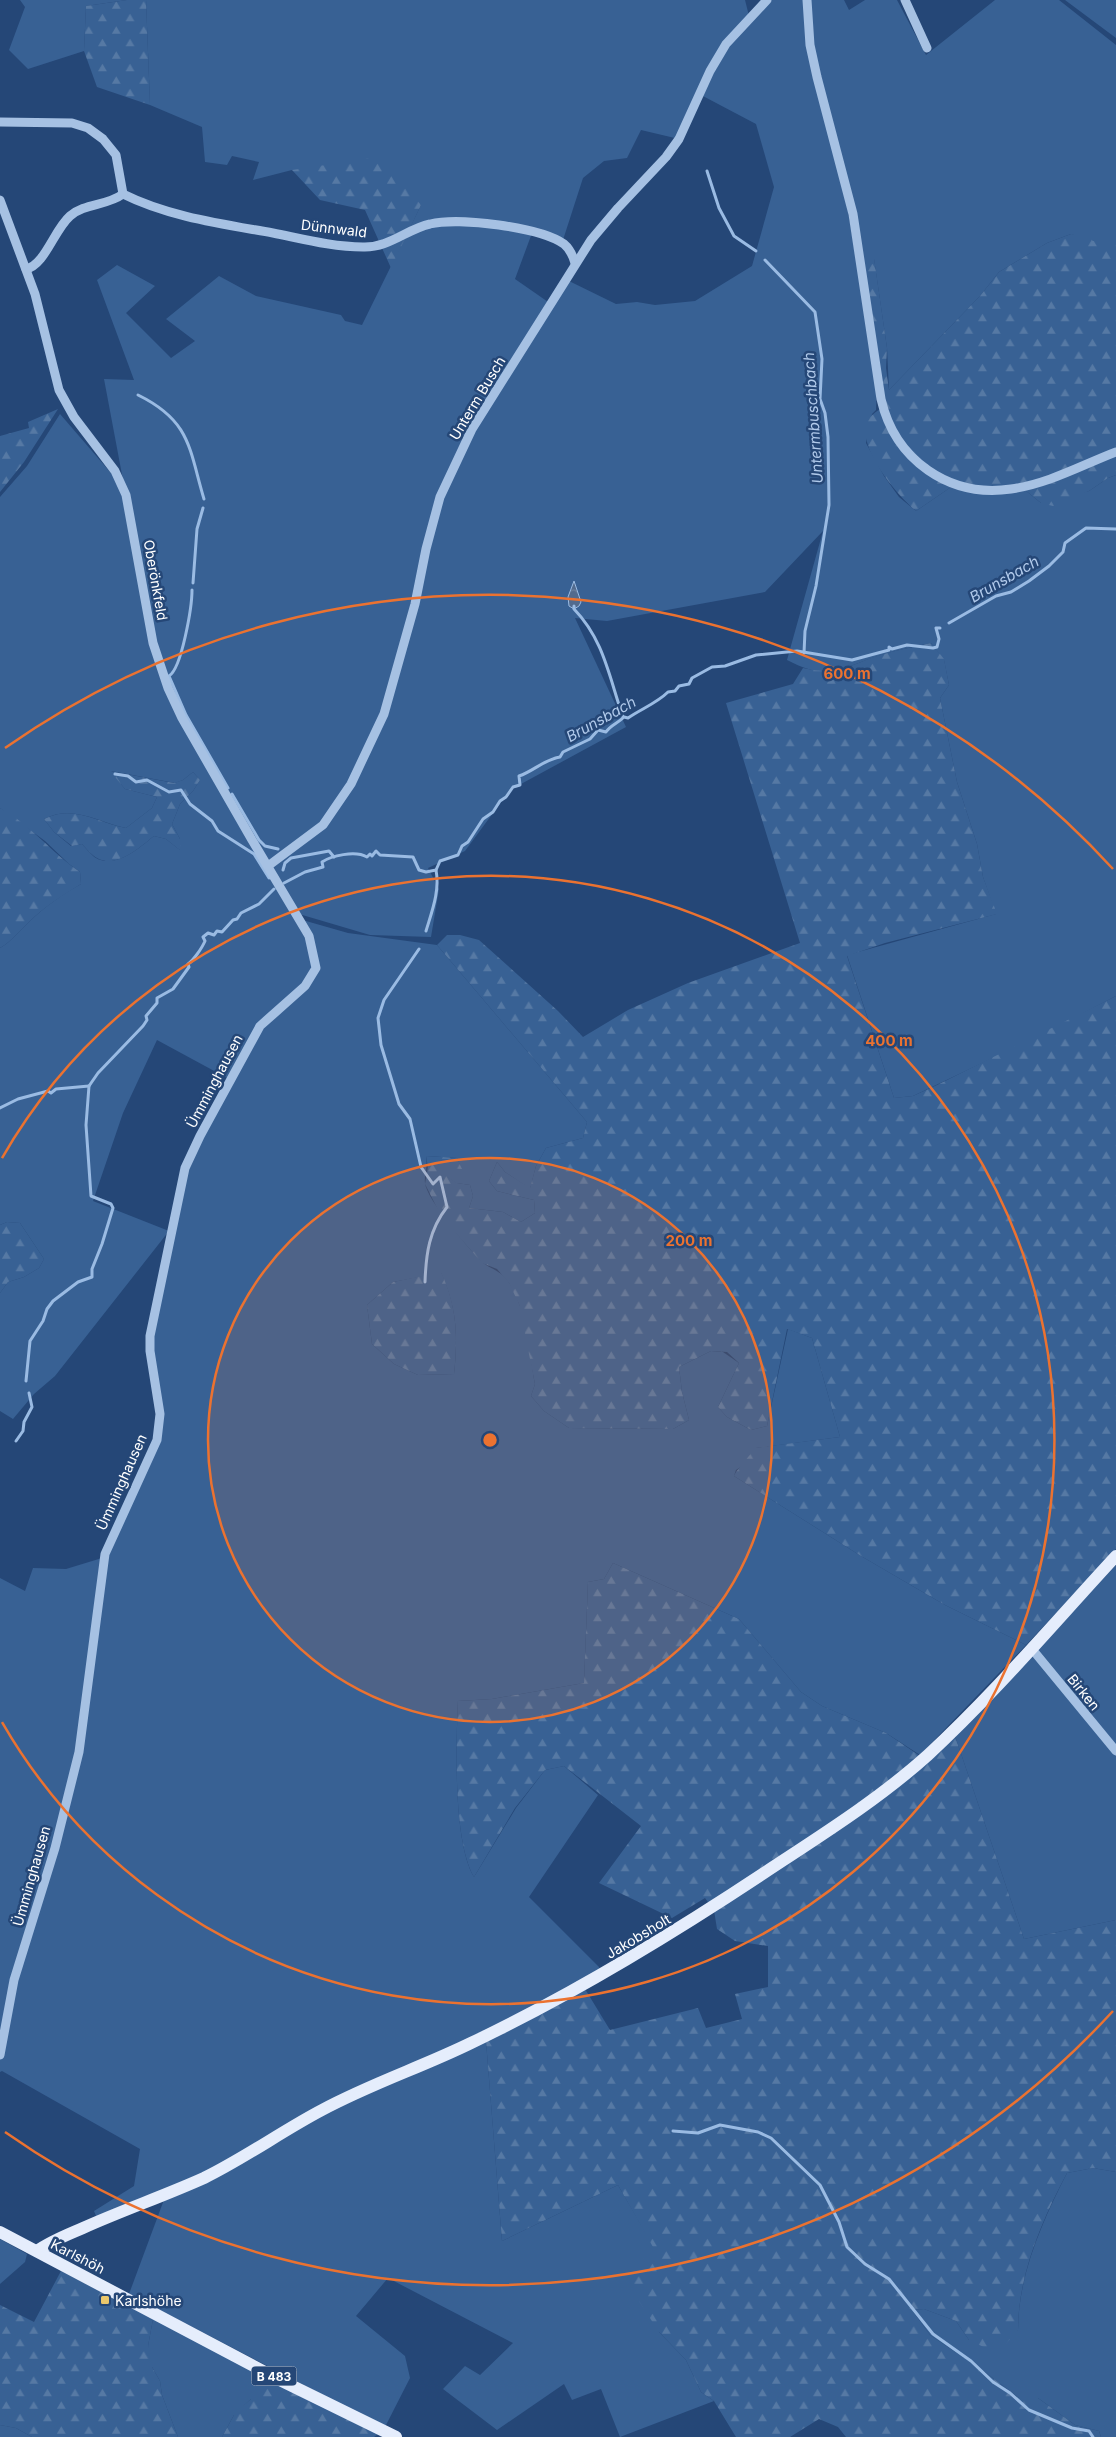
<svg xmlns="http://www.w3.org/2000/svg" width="1116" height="2437" font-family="Inter,sans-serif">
  <defs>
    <pattern id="forest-firs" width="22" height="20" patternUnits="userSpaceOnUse" patternTransform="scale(1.25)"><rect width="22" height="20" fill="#386194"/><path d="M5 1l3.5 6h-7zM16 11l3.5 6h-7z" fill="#5679a4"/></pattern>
    <pattern id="water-ripples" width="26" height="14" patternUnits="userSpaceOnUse" patternTransform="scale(1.25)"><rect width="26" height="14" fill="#526b8e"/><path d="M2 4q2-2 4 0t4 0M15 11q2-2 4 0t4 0" fill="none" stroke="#6c819f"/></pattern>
  </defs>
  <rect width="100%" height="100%" fill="#254777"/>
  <g fill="#386194" fill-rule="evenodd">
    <path d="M20,0H127L86,6L84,51L28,69L9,50L25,7Z"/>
    <path d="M146,0H745L749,16L721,47L679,139L641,130L627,158L604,161L583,178L562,243L532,233L515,279L551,304L472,429L440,497L384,714L351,784L323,825L268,866L168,688L142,581L104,379L134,380L97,280L117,265L155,286L126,313L171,358L195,341L166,319L219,276L256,296L341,315L345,321L362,325L421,205L292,170L253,180L259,162L232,156L227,165L205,162L202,127L150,105Z"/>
    <path d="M771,0H805L845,193L877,384L876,410L872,414L866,443L884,476L899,497L916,511L951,487L982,493L1025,490L1041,503L1089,491L1108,478L1116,475V996L1039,1036L913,1096L894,1098L847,955L996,914L983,877L977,844L957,782L940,698L949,685L944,660L931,643C912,647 893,651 875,657C838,670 825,680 787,660L823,531L765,592L607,621L575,618L626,727L510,790L465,851L428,868L439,889L431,937L370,935L299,914L272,866L325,827L388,715L442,499L475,428L569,281L616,304L637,302L655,305L695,301L752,266L774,187L756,124L701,95L729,45Z"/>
    <path d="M809,0H844L849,10L865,0H897L926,55L995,0H1059L1116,45V241H1093L1071,234L1047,243L999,272L980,296L889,390L887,348L874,259L860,249L812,44Z"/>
    <path d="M1065,0H1116V38Z"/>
    <path d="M60,414L117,480L124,496L157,667L179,718L250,841L308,936L315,968L313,975L301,989C328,968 316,942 299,919L348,933L437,945L587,1122L583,1138L546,1148L536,1166L530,1189L505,1172L497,1162L489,1181L497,1191L534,1200L535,1213L521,1222L503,1212L469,1208L473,1196L470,1185L456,1183L447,1177L448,1167L461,1168L457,1158L426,1156C428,1167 424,1174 425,1183C427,1200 467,1246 480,1260C488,1269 501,1269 510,1284C527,1312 529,1352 535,1384L531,1396L544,1411L569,1428L673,1429L689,1420L682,1392L679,1367L711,1351L723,1352L739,1363L718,1407L727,1417L751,1430L767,1426L788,1329L812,1338L840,1437L756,1448L745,1464L736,1470L734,1476L861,1556L945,1605L1026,1645L920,1755L886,1733L822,1706L801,1692L739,1619L613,1563L604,1579L588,1582L584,1683L492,1699L458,1701C456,1743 453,1842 474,1877L516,1808L545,1770L564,1766L598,1795L529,1897L599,1967L600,1971L590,1981L469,2045L359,2091L320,2111L249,2154L203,2178L98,2221L94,2211L134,2186L140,2149L2,2071L0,2072V1578L25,1591L33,1568L66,1569L102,1558L98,1595L108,1544L157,1440L160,1414L150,1351V1336L185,1168L200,1136L260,1026L299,991L259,1025L229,1079L157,1040L123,1113L93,1201L169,1231L55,1376L34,1394L13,1419L0,1411V1293L8,1282L24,1277L39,1268L44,1259L20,1223L7,1222L0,1225V948C12,941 19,931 29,922C44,907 63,894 81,884L80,872L69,864L45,841L0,808V497L27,466ZM111,771L175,783L183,780L193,772L200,780L193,791L180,804L172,824L180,839V850L166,839L154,836C139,848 116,869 96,858C91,855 86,848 82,844L71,846L54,832L44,819C72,804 98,822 126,828L152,808L157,797L125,789ZM441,1273C457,1307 458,1337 454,1374L418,1375L394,1364L372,1344L367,1305L393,1282Z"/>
    <path d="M1116,1565V1920L1024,1939L955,1736Z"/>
    <path d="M486,2041L502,2241L618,2185L654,2247L659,2332L686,2360L701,2392L714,2401L620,2437L601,2389L572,2400L564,2384L497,2430L443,2389L465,2366L480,2375L513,2343L388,2278L356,2316L405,2356L410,2378L385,2427L129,2294L165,2197L321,2112Z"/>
    <path d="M1093,2168L1116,2172V2437H1101L1099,2431L1075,2425L1038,2398H1019L981,2369L930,2335L912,2310L924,2309L956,2321L969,2340L1018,2330C1018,2275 1043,2220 1067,2173Z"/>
    <path d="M0,2239L27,2254L25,2262L0,2284Z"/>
    <path d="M153,2319L264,2376L251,2399L234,2415L222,2437H178L162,2395L160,2381L152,2367L148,2346Z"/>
    <path d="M0,2425L16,2428L32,2437H0Z"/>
  </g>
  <g fill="url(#forest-firs)">
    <path d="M127,0H146L150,105L97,87L84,51L86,6Z"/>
    <path d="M372,158L395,172L421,205L391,268L365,210L320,200L292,170Z"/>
    <path d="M1071,234L1088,236L1093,241H1116V475L1108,478L1089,491L1053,506L1041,503L1025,490L952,484L951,487L916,511C895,493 837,427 883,408L860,249L866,247L874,258L887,348L886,368L889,390L980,296L999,272L1047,243Z"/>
    <path d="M58,409L24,462L0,492V436L29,428L28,422Z"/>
    <path d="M931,643L944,659L949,685L940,698L957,782L977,844L983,877L997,914L885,943L847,956L894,1098L913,1096L937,1085L1116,996V1549L1026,1645L945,1605L861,1556L734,1476C736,1470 750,1456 755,1448L840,1437L812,1338L787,1329L767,1426L751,1430L727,1417L718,1407L739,1363L727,1352L711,1351L679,1367L682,1392L689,1420L673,1429L569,1428L544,1411L531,1396L535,1384L519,1304L509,1283L497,1269L482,1263L441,1216L425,1184L428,1167L426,1156L457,1158L462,1169L448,1168V1177L457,1183L470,1185L473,1196L469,1208L503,1212L521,1222L535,1213L534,1200L497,1191L489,1181L497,1162L505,1172L530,1188L536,1166L546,1148L583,1138L587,1122L437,945L447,935H460L479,940L558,1011L583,1037L628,1010L688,983L800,943L726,703L793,684L803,668C835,675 845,668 874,657C893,651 912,647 931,643Z"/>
    <path d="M110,771L174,783L183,780L193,772L200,780L193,791L180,804L172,824L180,839L181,851L166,839L154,836C139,848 116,869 97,858C91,855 86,848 82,844L72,846L54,832L44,819C73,804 96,822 126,828L152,808L157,797L125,789Z"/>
    <path d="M0,808C31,825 52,853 80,872L81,884C63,895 44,907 29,922C19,931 12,941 0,948Z"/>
    <path d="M7,1222L20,1223L44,1259L39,1268L24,1277L8,1282L0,1293V1225Z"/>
    <path d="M441,1272C457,1306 458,1337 454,1374L418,1375L394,1364L372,1344L367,1305L393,1282Z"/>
    <path d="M613,1563L739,1619L801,1692L822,1706L886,1733L929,1762L955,1736L1024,1939L1116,1920V2172L1093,2168L1067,2173C1042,2220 1018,2275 1018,2330L1005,2345L992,2351L969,2340L956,2321L924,2309L912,2310L930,2335L981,2369L1019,2398H1038L1075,2425L1099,2431L1101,2437H846L838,2427L819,2419L790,2437H736L714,2401L701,2392L686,2360L659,2332L626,2281L653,2247L618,2185L502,2241L486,2041L585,1989L610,2030L698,2008L706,2028L742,2019L735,1994L768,1987V1946L735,1941L717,1929L714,1910L705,1898L672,1918L599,1883L641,1826L564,1766L545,1770L515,1808L474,1877C453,1841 456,1744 458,1701L492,1699L584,1683L588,1582L604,1579Z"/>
    <path d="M61,2271L153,2319L148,2346L155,2359L152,2367L160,2381L162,2395L178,2437H32L16,2428L0,2425V2305L34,2322Z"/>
    <path d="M264,2376L378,2434L374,2437H222L234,2415V2409L244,2405L251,2399L249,2392Z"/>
  </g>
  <path fill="url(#water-ripples)" stroke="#9abbe3" d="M574,581L581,602L579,606L574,609L569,606L568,597Z"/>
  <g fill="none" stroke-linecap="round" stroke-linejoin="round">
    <g stroke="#9abbe3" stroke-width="3">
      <path d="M707,171L719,208L734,236L756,251"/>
      <path d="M765,260L815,312L822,359L820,399L825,413L828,437L829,505L816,586L805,631L804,653"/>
      <path d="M138,395C191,421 189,449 204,499"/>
      <path d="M193,583L197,529L203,508"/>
      <path d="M192,590C192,606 182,668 169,676L186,715L228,788"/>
      <path d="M574,606V609C604,640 609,677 623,717"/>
      <path d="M949,623L996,596L1011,592L1029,581L1049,566L1063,552L1065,543L1086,528L1116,529"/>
      <path d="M115,774L128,776L136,782L147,780L169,792L181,790L190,804L212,821L218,831L254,854L269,878"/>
      <path d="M232,794L259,840L265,846L278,849"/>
      <path d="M283,870L285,863L291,858L329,851L334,857"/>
      <path d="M284,883L305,872L323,867L322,862C331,856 355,850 367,857L370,854L372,856L376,851L380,855L413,857L419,870L426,872L436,870L440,861L458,855L462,846L468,842L483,819L493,812L500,801L506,797L513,787L520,785L519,776C534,771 543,760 560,757L563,752L590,739L598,730L606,732C611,725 617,724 624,717L628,718C641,709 657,703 668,692L675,691L679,686L689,684L692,678L712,667L725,666L756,655L797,651L852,660L889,650V647L892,649L907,645L933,648L937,647L939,639L936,628H940"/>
      <path d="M426,931C432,911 440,891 436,870"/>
      <path d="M419,949L384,1000L378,1018L381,1045L399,1104L410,1119L421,1167L433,1184L440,1177L447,1207C429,1230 426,1254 425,1282"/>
      <path d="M0,1108L18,1099L48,1091L51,1093L56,1089L89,1086"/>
      <path d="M26,1381L30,1341L43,1321L47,1309L53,1301L78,1282L92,1277V1269L102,1244L113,1208L111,1204L91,1196L86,1125L89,1086L98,1073L143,1026L147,1020L146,1016L157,1003V998L173,989L189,967L188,964C193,961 202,948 205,941L203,937L208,933L214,935L217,931L222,932L233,920L237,919L241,913L259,904L274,889"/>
      <path d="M16,1441L23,1431L24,1422L32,1407L29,1393"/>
      <path d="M673,2131L698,2133L720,2125L758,2132L771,2138L820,2185L839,2222L847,2247L865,2264L889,2279L933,2334L971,2361L993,2382L1010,2393L1029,2410L1072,2428L1089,2431L1093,2437"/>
    </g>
    <g stroke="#a6c1e3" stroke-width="9">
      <path d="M807,0L810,45L817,77L853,214L881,399C895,460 949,498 1011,489C1048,484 1082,465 1116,452"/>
      <path d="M905,0L927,48"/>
      <path d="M0,122L72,123L88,128L103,139L116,155L123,194C169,217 223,224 273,233C303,239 333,247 363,247C389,248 407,229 430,224C459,217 540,227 564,244C570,249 573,256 575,263"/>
      <path d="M0,200L35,294L59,390L74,417L115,471L126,495L153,643L168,688L182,718L252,840L309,936L316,968L305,986L260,1026L200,1136L185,1168L150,1336V1351L160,1414L157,1440L105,1554L79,1752L55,1848L14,1980L0,2055"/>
      <path d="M26,269C45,265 54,230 70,216C85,203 107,206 123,194"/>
      <path d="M268,866L323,825L351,784L384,714L415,604L426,549L440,497L472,429L591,240L618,208L666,157L679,139L710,71L726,44L767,0"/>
      <path d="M1032,1649L1116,1751"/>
    </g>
    <g stroke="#e5edfc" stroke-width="12">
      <path d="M0,2232L280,2380L396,2437"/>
      <path d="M37,2251C51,2241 67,2235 83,2228C123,2210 164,2196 204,2178C245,2158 282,2131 322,2110C370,2084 422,2067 471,2043C574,1994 669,1936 764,1873C820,1836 878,1800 928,1755C995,1693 1054,1623 1116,1556"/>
    </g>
  </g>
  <circle cx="490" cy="1440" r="282" fill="#eb7230" fill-opacity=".12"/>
  <g fill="none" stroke="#eb7230" stroke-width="2.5">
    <circle cx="490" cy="1440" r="282"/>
    <path d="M2 1158A564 564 0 1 1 2 1722"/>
    <path d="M1113 2011A845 845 0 0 1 5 2132M5 748A845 845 0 0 1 1113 869"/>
  </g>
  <rect fill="#ecc86b" stroke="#254777" stroke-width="2" x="100" y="2295" width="10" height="10" rx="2.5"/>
  <g text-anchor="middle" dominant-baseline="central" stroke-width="5" stroke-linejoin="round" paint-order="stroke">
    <rect fill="#254777" stroke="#bec8d6" stroke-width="1" x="251.5" y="2366.5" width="45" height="19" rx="4"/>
    <g font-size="12" font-weight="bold" fill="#fff">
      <text x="274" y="2376">B 483</text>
    </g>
    <g font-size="14" fill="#fff" stroke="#254777">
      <text transform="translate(334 228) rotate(7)">Dünnwald</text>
      <text transform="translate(477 398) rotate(-59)">Unterm Busch</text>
      <text transform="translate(156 580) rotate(80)">Oberönkfeld</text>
      <text transform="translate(214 1081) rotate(-62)">Ümminghausen</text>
      <text transform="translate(121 1482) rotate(-66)">Ümminghausen</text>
      <text transform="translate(1084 1692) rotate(51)">Birken</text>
      <text transform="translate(31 1876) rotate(-74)">Ümminghausen</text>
      <text transform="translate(638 1936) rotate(-31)">Jakobsholt</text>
      <text transform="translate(78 2256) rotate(27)">Karlshöh</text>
    </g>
    <g font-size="14" fill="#fff" stroke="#254777" text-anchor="start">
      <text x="115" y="2300">Karlshöhe</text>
    </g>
    <g font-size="15" font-style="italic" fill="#b1caeb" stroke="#254777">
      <text transform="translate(813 418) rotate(-94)">Untermbuschbach</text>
      <text transform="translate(1004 579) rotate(-30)">Brunsbach</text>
      <text transform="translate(601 719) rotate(-29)">Brunsbach</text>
    </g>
  </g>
  <circle cx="490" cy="1440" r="8" fill="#eb7230" stroke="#254777" stroke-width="2.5"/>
  <g font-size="15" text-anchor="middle" font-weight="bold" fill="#eb7230" stroke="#254777" stroke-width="5" stroke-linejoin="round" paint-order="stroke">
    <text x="847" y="679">600 m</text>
    <text x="889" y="1046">400 m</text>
    <text x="689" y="1246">200 m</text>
  </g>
</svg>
